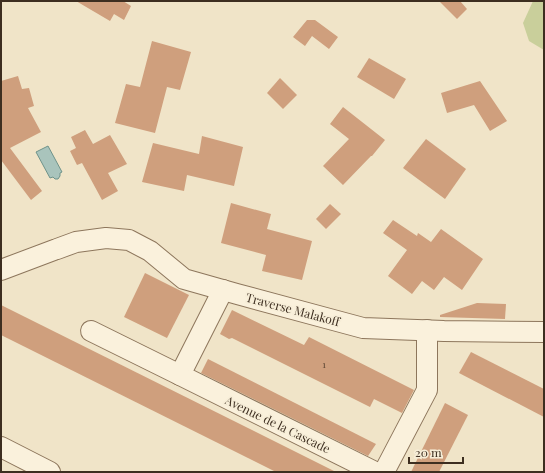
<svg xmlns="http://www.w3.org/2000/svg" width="545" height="473" font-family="'Playfair Display',serif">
  <rect width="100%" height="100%" fill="#f0e4c8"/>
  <path fill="#c9cf9b" d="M533,1H544V50L529,41L523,23Z"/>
  <path fill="#a9c4bc" stroke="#6f938a" d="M48,146L62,172L60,173V176L58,179H55L53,177L50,178L36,152Z"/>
  <g fill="#cf9f7d">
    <path d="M76,1H123L131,6L124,20L114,14L110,21Z"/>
    <path d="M439,1H460L467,9L457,19Z"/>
    <path d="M307,20H315L338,37L329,49L312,36L305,46L293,37Z"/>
    <path d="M152,41L191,52L180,90L167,87L155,133L115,123L126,84L140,87Z"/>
    <path d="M369,58L406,79L394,99L357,77Z"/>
    <path d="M18,76L22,89L29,88L34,106L28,108L41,132L10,148L42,191L31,200L1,160V81Z"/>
    <path d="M280,78L297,95L283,109L267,93Z"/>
    <path d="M480,81L507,121L490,131L474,105L447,113L441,93Z"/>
    <path d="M343,107L385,140L372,156H371L343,185L323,166L349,139L330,124Z"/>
    <path d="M85,130L93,144L110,135L127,164L108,173L118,191L102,200L82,163L77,165L70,151L76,148L71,137Z"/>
    <path d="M202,136L243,147L234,186L187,175L184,191L142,182L153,143L199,154Z"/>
    <path d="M426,139L466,169L445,199L403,168Z"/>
    <path d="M231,203L271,214L267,229L312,241L302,280L262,271L266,255L221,243Z"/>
    <path d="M330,204L341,214L326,229L316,219Z"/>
    <path d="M393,220L417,236L418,233L431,242L441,229L483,259L462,290L444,277L434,290L422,281L412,294L388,276L407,250L383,233Z"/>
    <path d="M145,273L189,295L167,338L124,317Z"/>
    <path d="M477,303L506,304L505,319L440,317V315Z"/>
    <path d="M1,305L336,472H276L1,335Z"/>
    <path d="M232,310L304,345L309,337L414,390L402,413L374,399L370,407L232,338L229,339L220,334Z"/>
    <path d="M471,352L544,389V417L459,373Z"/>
    <path d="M208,359L376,444L368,456L201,373Z"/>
    <path d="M445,403L468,415L439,472H411Z"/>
  </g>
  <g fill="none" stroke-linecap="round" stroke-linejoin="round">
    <g stroke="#8d765c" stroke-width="22">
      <g id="minor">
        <path d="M57,249L76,242L106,238L129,240L150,251L184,279L237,294L363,328L444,331L544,332"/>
        <path d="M1,270L54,250"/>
        <path d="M223,290L180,375L375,472"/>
        <path d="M91,331L180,375"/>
        <path d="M1,447L50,472"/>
        <path d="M384,472L427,390V330"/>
      </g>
    </g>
    <use href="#minor" stroke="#faf1dc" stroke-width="20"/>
  </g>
  <g text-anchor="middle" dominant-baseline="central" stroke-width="3.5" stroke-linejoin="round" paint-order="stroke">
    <g font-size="10" fill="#624a37">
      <text x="324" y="364">1</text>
    </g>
    <g font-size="12" fill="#3d2e20" stroke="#f7eed8">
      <text transform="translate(293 309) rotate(15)">Traverse Malakoff</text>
      <text transform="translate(278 424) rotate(26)">Avenue de la Cascade</text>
    </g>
  </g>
  <rect width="545" height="473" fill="none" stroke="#3d2e20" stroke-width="4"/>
  <path d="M409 457v6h54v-6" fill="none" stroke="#3d2e20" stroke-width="2"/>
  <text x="415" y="457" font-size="12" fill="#3d2e20" stroke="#f7eed8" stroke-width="3" paint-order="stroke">20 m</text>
</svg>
